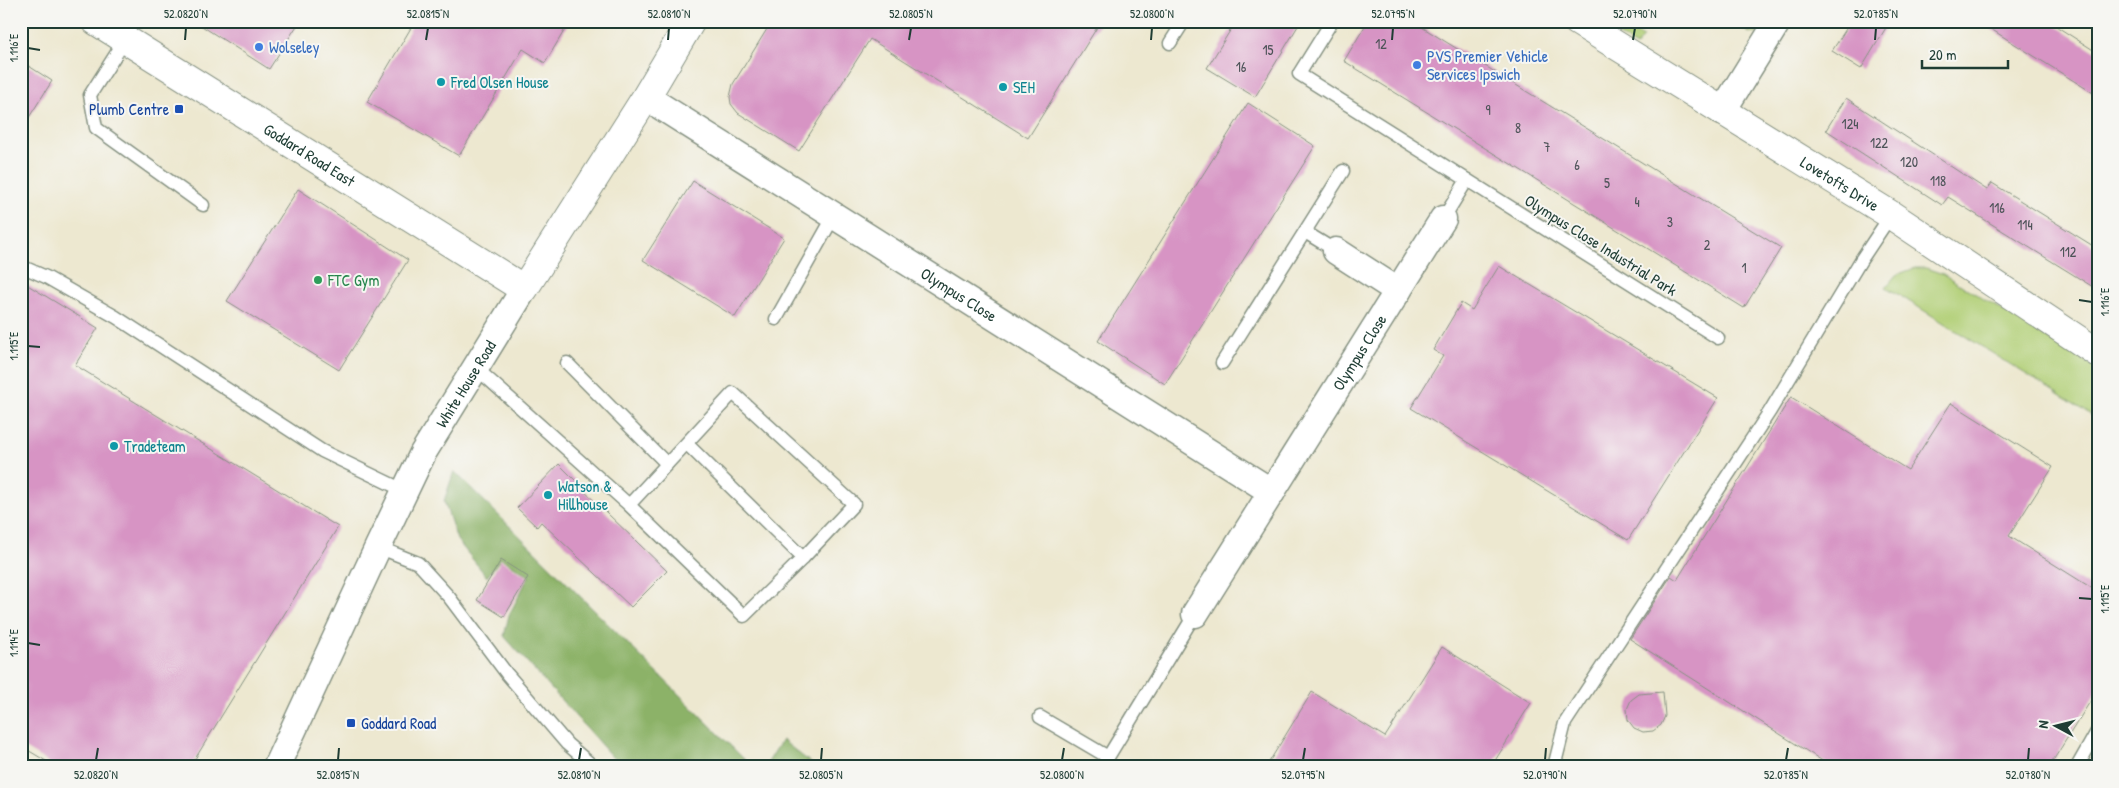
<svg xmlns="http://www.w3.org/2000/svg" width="2119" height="788" font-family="'Patrick Hand',sans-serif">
  <rect width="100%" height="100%" fill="#f6f6f2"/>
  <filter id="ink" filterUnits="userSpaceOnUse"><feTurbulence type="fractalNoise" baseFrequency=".02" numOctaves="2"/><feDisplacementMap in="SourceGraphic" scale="10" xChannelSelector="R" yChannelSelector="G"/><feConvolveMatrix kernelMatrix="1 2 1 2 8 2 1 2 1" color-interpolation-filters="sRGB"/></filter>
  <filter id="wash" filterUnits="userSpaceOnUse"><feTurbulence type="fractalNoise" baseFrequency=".0096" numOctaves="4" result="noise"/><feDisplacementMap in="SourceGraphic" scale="20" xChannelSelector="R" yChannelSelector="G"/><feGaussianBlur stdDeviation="1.12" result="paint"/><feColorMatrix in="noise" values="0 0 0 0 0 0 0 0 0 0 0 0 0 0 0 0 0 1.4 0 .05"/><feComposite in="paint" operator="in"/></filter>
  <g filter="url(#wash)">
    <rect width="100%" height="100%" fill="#ede8d0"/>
    <g fill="#b1cf76" stroke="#688655">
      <path d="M1596,21H1618L1643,37L1636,46Z"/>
      <path d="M1742,21H1768L1760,33H1750L1739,27Z"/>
      <path d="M1915,268H1926L1943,274L2098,369V419L1886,287L1896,275Z"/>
    </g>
    <g fill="#8cb267" stroke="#56784e">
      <path d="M454,471L752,767H621L504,636L509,615L529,576L501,558L487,577L457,540L444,501Z"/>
      <path d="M782,740L816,767H765Z"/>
    </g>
    <g id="blocks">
      <g fill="#d794c4">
        <path d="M194,21H300L269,69Z"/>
        <path d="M415,21H570L545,63L523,49L459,156L367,102Z"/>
        <path d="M772,21H1101L1028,138L870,39L799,151L738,113L731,104L730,97L733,84Z"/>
        <path d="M1236,21H1301L1255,97L1207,68Z"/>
        <path d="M1368,21H1412L1781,248L1744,308L1344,61Z"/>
        <path d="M1851,21H1890L1861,69L1832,51Z"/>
        <path d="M1978,21H2048L2098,53V96Z"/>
        <path d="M21,61L52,81L21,130Z"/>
        <path d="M1846,98L1987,190L1992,183L2098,249V290L1948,197L1942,205L1826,130Z"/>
        <path d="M1248,103L1315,146L1165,384L1098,341Z"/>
        <path d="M693,181L784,238L735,317L643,260Z"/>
        <path d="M298,189L408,260L339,370L227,301Z"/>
        <path d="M1499,266L1718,398L1628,540L1411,408L1443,356L1433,350L1461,303L1472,310Z"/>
        <path d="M21,281L98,328L75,365L338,527L190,767H56L21,746Z"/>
        <path d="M1791,397L1908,470L1951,403L2053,467L2009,536L2098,592V689L2049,767H1832L1630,639L1671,576L1677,580Z"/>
        <path d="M559,464L578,483L577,484L667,571L631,607L541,522L537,527L517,508Z"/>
        <path d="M501,560L528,577L504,617L477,600Z"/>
        <path d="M1442,647L1531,703L1491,767H1266L1312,692L1385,737Z"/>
        <path d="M1663,692L1665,716L1661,725L1653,731L1643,732L1634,728L1628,720L1627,709L1631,700L1639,694Z"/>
      </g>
    </g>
  </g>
  <g filter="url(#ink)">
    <use href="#blocks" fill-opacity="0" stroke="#869282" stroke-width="1"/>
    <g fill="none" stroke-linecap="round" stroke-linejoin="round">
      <g stroke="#869282" stroke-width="15">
        <g id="service">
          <path d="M1332,21L1299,74L1718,338"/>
          <path d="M125,40L90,95L96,128L203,205"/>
          <path d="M1170,43L1184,21"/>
          <path d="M1443,219L1467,180"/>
          <path d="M1305,232L1336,251"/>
          <path d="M21,266L46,277L116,317L322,451L405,491"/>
          <path d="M776,319L834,216"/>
          <path d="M567,363L667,464"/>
          <path d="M1222,363L1343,171"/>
          <path d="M476,368L629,505L733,393L854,504L803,558L744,616L629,505"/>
          <path d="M687,444L803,558"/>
          <path d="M378,547L418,563L449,597L507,674L567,744L594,767"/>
          <path d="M1040,717L1108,757"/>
          <path d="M1102,767L1195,614"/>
          <path d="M1554,767L1565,723L1770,411L1861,260L1891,215"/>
          <path d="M2077,767L2098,730"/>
        </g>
      </g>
      <g stroke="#869282" stroke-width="29">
        <g id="minor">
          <path id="s1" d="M646,97L1272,492"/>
          <path d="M1722,112L1778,21"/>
          <path d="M1336,251L1398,291"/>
          <path id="s2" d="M1195,614L1443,219"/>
          <path id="s3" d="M276,767L378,547L423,453L524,289"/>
        </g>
      </g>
      <g stroke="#869282" stroke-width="30">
        <g id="tertiary">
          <path id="s4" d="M96,21L524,289L646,97L691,21"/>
          <path id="s5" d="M1577,21L1891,215L2098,353"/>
        </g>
      </g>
      <use href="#service" stroke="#fff" stroke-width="12"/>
      <use href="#minor" stroke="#fff" stroke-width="26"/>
      <use href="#tertiary" stroke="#fff" stroke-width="28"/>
    </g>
  </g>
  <path fill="none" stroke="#1f3d34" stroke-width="2" d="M185,40L186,28M426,40L428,28M668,40L669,28M909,40L911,28M1151,40L1152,28M1392,40L1393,28M1633,40L1635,28M1875,40L1876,28M28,48L40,50M2079,300L2092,302M28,346L40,347M2079,598L2092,599M28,643L40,645M96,760L98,748M338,760L339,748M579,760L581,748M821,760L822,748M1062,760L1064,748M1303,760L1305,748M1545,760L1546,748M1786,760L1788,748M2028,760L2029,748"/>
  <g fill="#3f7fe0" stroke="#f6f6f2" stroke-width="2">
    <circle cx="259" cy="47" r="5"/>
    <circle cx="1417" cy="65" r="5"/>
  </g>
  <g fill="#0f9aa8" stroke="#f6f6f2" stroke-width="2">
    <circle cx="441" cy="82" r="5"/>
    <circle cx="1003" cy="87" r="5"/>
    <circle cx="114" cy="446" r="5"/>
    <circle cx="548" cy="495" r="5"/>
  </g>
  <g fill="#1a4fb4" stroke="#f6f6f2" stroke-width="2">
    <rect x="174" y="104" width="10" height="10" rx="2.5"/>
    <rect x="346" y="718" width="10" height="10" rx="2.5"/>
  </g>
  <circle fill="#2e9e5b" stroke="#f6f6f2" stroke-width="2" cx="318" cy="280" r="5"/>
  <g text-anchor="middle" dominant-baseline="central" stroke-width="4" stroke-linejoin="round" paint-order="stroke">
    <g font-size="14" fill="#4d5358">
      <text x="1381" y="43">12</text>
      <text x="1268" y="49">15</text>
      <text x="1241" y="66">16</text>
      <text x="1488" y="109">9</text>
      <text x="1850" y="123">124</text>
      <text x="1518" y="127">8</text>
      <text x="1879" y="142">122</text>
      <text x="1547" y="146">7</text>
      <text x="1909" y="161">120</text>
      <text x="1577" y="164">6</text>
      <text x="1938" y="180">118</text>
      <text x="1607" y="182">5</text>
      <text x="1637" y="201">4</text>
      <text x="1997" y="207">116</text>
      <text x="1670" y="221">3</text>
      <text x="2025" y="224">114</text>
      <text x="1707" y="244">2</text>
      <text x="2068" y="251">112</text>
      <text x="1744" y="267">1</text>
    </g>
    <g font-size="16" fill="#366cbe" stroke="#f6f6f2" text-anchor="start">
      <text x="269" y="47">Wolseley</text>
      <text x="1427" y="56">PVS Premier Vehicle<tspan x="1427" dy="18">Services Ipswich</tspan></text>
    </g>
    <g font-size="16" fill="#0d838f" stroke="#f6f6f2" text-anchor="start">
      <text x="451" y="82">Fred Olsen House</text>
      <text x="1013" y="87">SEH</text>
      <text x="124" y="446">Tradeteam</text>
      <text x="558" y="486">Watson &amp;<tspan x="558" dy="18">Hillhouse</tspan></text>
    </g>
    <g font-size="16" fill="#164399" stroke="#f6f6f2" text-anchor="end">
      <text x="169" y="109">Plumb Centre</text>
      <text x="361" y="723" text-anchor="start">Goddard Road</text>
    </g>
    <g font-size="16" fill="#1f3d34" stroke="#f6f6f2">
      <text stroke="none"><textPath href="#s4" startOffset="252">Goddard Road East</textPath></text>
      <text stroke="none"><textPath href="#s5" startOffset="309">Lovetofts Drive</textPath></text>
      <text transform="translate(1601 245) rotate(32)">Olympus Close Industrial Park</text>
      <text stroke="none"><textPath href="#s1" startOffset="370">Olympus Close</textPath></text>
      <text stroke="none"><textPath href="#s2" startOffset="309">Olympus Close</textPath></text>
      <text stroke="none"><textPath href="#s3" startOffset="428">White House Road</textPath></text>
    </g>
    <g font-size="16" fill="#27864d" stroke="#f6f6f2" text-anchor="start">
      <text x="328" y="280">FTC Gym</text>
    </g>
  </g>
  <rect width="2119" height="788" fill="none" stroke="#f6f6f2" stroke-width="55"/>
  <g transform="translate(2056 726) rotate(277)" stroke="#f6f6f2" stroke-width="4" paint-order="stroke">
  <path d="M0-4L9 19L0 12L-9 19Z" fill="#1f3d34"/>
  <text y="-8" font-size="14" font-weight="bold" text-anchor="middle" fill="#1f3d34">N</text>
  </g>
  <path d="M1922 60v8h86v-8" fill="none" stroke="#1f3d34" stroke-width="2.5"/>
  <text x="1929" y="60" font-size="15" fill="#1f3d34" stroke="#f6f6f2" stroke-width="4" paint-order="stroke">20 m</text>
  <rect x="28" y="28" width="2064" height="732" fill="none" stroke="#1f3d34" stroke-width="2"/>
  <g font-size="12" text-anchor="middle" fill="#1f3d34">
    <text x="186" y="18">52.0820°N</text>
    <text x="428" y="18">52.0815°N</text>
    <text x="669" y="18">52.0810°N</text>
    <text x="911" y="18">52.0805°N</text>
    <text x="1152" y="18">52.0800°N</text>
    <text x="1393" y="18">52.0795°N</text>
    <text x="1635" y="18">52.0790°N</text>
    <text x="1876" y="18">52.0785°N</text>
    <text transform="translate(14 48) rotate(-90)" y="4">1.116°E</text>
    <text transform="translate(2105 302) rotate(-90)" y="4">1.116°E</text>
    <text transform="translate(14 346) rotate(-90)" y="4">1.115°E</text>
    <text transform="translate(2105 599) rotate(-90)" y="4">1.115°E</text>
    <text transform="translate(14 643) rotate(-90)" y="4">1.114°E</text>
    <text x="96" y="779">52.0820°N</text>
    <text x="338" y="779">52.0815°N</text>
    <text x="579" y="779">52.0810°N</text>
    <text x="821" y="779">52.0805°N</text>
    <text x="1062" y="779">52.0800°N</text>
    <text x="1303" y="779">52.0795°N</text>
    <text x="1545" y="779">52.0790°N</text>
    <text x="1786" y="779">52.0785°N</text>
    <text x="2028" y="779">52.0780°N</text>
  </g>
</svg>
